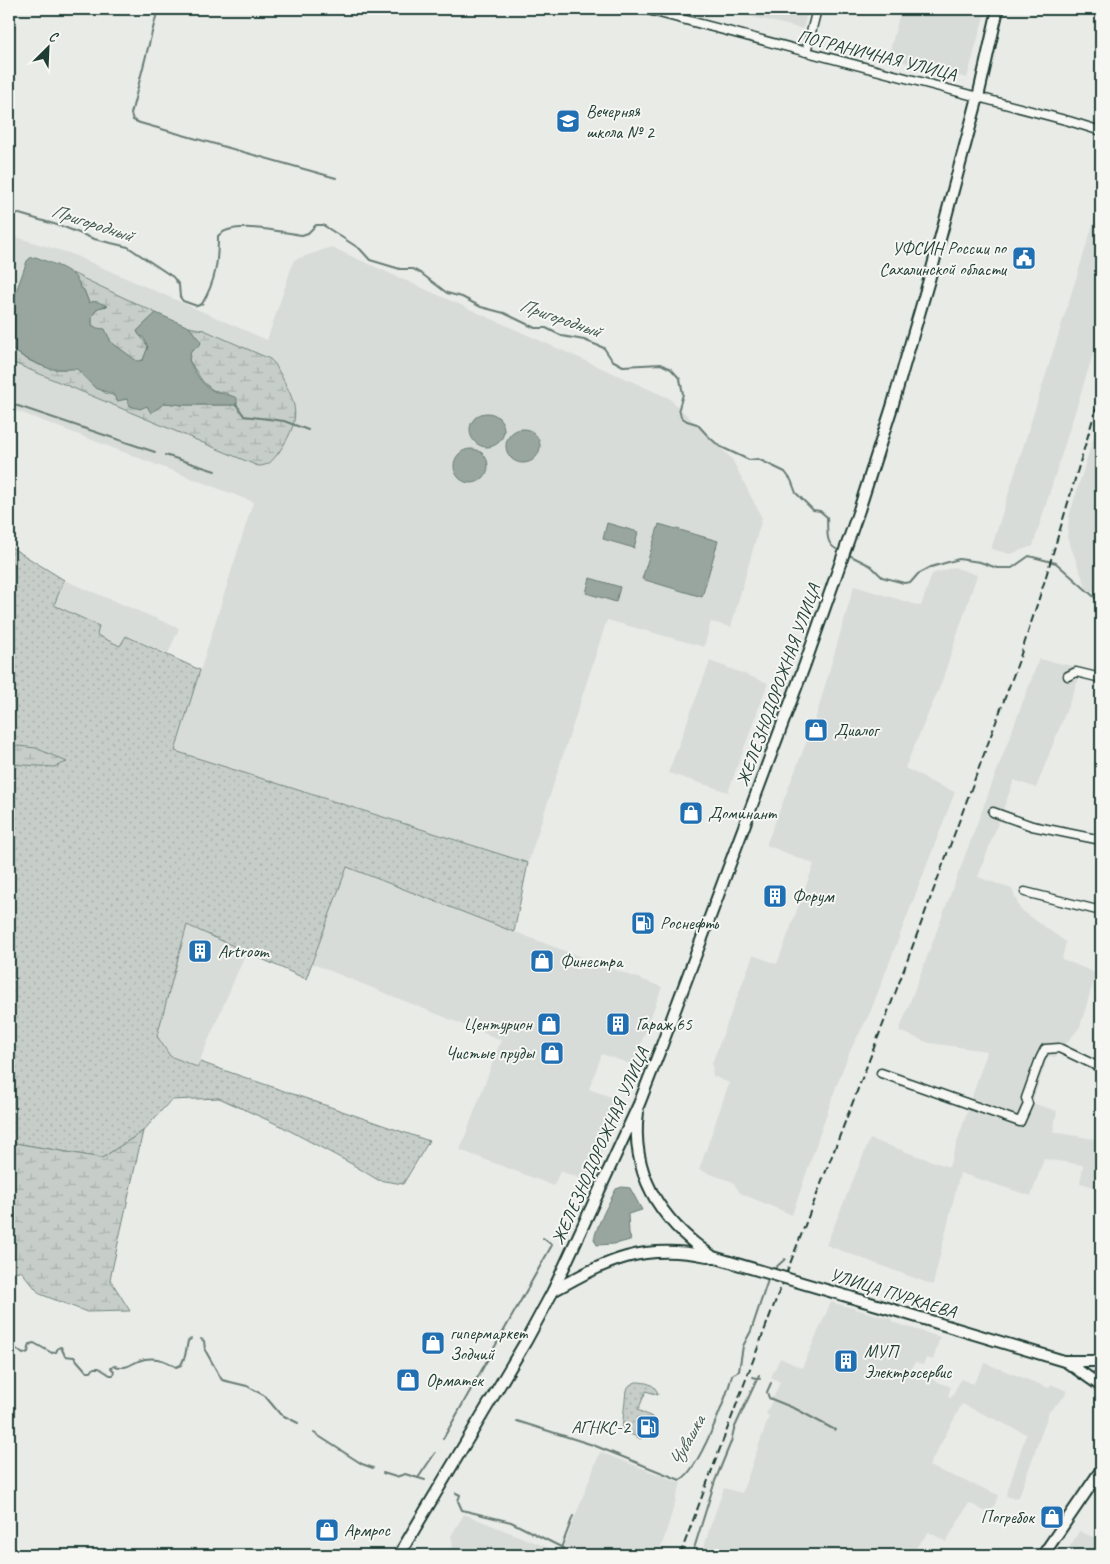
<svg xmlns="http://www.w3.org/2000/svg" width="1110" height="1564" font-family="Caveat,sans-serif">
  <defs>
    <pattern id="grass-dots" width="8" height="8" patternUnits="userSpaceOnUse" patternTransform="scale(1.25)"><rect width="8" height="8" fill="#c7cec9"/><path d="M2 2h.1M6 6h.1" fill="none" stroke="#aab2ad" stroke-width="1.8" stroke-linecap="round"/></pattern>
    <pattern id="wetland-marsh" width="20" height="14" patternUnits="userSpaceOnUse" patternTransform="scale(1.25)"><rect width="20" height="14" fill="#c7cec9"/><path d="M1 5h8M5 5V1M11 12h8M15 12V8" fill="none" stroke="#aab2ad"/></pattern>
  </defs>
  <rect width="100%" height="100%" fill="#e9ebe7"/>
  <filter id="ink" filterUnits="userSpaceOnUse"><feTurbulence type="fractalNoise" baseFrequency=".02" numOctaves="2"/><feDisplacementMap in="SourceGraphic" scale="10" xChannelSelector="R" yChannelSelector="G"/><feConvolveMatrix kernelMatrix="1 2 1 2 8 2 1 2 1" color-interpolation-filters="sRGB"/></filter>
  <g filter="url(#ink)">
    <g fill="#d8dcd8">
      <path d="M719,9H808L803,29Z"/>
      <path d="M901,9H986L967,78L888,58Z"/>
      <path d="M1101,199V329L1033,546L1010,554L991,549Z"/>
      <path d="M9,235L69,253L267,340L294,260L331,247L669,398L732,459L762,518L731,627L711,622L704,647L607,620L528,863L175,751L253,502L9,408Z"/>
      <path d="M1101,413V595L1087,590L1067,537L1069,516Z"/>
      <path d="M954,567L977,575L941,684L905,768L924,777L929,781L955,792L870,1013L850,1051L836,1087L792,1215L740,1193L733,1182L699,1170L729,1083L713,1076L712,1063L753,955L777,964L814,864L766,845L815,720L854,586L921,606L932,574Z"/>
      <path d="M64,580L179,628L168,654L126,636L120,647L97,635L99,626L54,605Z"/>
      <path d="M1039,659L1083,668L1036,788L1014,780L978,877L1012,889L1020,909L1066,942L1062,959L1096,973L1080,1027L1055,1057L1048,1056L1032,1103L1057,1111L1053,1132L1101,1140V1189L1080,1183L1083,1165L1044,1159L1031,1196L960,1173L933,1285L826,1245L870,1139L949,1167L987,1051L929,1043L899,1031Z"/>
      <path d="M710,661L768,683L728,792L668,773Z"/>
      <path d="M347,867L570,953L662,987L633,1065L602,1054L589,1089L622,1101L590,1182L560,1171L554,1186L460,1150L501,1040L313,964L328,916Z"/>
      <path d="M187,924L248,948L197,1067L170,1056L157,1036Z"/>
      <path d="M831,1302L892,1319V1322L940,1337L933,1360L926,1358L923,1365L915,1362L911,1371L951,1387L948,1396L951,1398L961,1379L973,1384L985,1363L1049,1388L1051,1384L1067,1391L1065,1396L1049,1412L1019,1497L1012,1498L1006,1496L1026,1434L962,1404L929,1466L999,1495L990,1514L969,1503L946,1542L929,1532L910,1555H702L709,1530L724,1488L742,1493L769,1416L766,1414L780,1382L771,1377L780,1358L802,1368Z"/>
      <path d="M600,1452L681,1483L659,1555H447L453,1545L451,1536L464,1514L561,1553Z"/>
      <path d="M1101,1523V1555H1065L1079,1531L1093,1537Z"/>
    </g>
    <g fill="url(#grass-dots)" stroke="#73867e">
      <path d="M9,546L64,580L54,605L99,626L97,635L120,646L126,636L200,670L175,751L528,863L514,932L347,867L306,979L187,925L157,1036L170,1056L197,1067L200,1062L429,1141L403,1184L378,1180L350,1163L281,1126L219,1098L171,1100L143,1131L102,1158L9,1142Z"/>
      <path d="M636,1382C646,1382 656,1384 658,1395L646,1391L638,1410L652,1417L641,1439L622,1430L626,1390L630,1385Z"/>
    </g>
    <g fill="url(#wetland-marsh)" stroke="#73867e">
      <path d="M72,273L156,313L137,331L148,347L143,360L137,362L111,342L92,325V316L98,307L106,306L89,303L84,290L80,287L79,283Z"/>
      <path d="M189,327L204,330L270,359L275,364C294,401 306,413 279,452C273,460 269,466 258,466L9,361V344C17,356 34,364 49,368C57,370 68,369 77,368L105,393L147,406L151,412L165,403L183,405H237L227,393L213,390L203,382L189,360L191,351L200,345V342Z"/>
      <path d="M9,745L36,748L67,762L54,767L9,764Z"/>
      <path d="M143,1131L110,1279L130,1311L87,1312L40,1294L21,1271L9,1272V1142L102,1158Z"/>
    </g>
    <g fill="#99a6a0" stroke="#687c75">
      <path d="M36,257C51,264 77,269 80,287L84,290L89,303C96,299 101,304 108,306L98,308L92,316V325L97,328L105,329L111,342L137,361L143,360L148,347L144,338L139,335L137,331L156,313L189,327L201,342L200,345L191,351L189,360C194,371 202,386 214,391C221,394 229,394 237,398V405H183L165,403L151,413L147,406L140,409L130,406L127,399L117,401L113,394L95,388L77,369H50L31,361L14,351L9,344V300H13L27,261L30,258Z"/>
      <circle cx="487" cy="430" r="17"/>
      <circle cx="523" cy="446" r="17"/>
      <circle cx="471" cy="466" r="17"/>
      <path d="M607,523L638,532L634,548L603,539Z"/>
      <path d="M659,524L718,541L702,597L642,579Z"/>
      <path d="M590,578L620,587L616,602L586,593Z"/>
      <path d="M622,1187L630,1188L642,1210L628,1214L629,1233L631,1240L614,1244L597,1245L594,1239C598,1222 608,1205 616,1189Z"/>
    </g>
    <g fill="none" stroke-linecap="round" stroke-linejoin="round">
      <g stroke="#687c75" stroke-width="2">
        <path d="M158,9L131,114L133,120L140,123L336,178"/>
        <path d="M9,211L64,227L94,239L128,247L173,277L179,285L180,297L183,301L197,306L202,304C216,280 218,263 218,236C233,220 282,232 302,235L308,233L316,225H323L360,249L370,260L400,269H413L422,274L447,293L462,297L481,307L504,313L535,328H546L562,336L584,340L604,348L612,360L623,366L661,364L671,369L680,379L683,394L679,408L681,417L687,421L697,424L708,436L719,446L749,460L758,459L785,472L791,480L796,493L813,510L820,511L827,517C828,532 824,545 840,551"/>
        <path d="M9,403L155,452"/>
        <path d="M236,404L244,416L284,421L308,430"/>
        <path d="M165,455L215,471"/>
        <path d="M847,554L871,566L882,577L904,583L911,582L918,574L931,567L959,559L980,562L997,568H1012L1029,556L1056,563L1101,603"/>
        <path d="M772,1271L785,1259"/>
        <path d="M201,1339L204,1341L205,1350L222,1380L247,1386L265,1396L280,1414L298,1423"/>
        <path d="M9,1346L11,1345L23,1354L28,1352L30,1344L34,1343L52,1353L56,1352L58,1348L61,1347L65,1356L74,1357L87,1372H91L94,1368H99L110,1375H113L114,1371L111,1368L114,1366C131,1370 130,1362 145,1359C157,1357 166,1360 176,1367L181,1365L185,1356L188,1341L191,1339"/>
        <path d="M753,1377L760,1379"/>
        <path d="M771,1383L767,1392L769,1398L796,1409L835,1430"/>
        <path d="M517,1421L593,1445L680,1480C698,1472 727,1396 732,1375L739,1371L743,1346L751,1331L769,1277"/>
        <path d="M314,1433L362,1464L373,1468"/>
        <path d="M443,1439L552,1245L543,1238"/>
        <path d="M383,1473L396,1477L405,1474L425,1480"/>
        <path d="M418,1478L435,1453"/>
        <path d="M456,1493L460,1495L458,1501L462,1510L511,1522L563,1548"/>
        <path d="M561,1548L573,1516"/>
        <path d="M692,1555L715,1481L731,1442L734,1429L759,1375"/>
      </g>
      <g stroke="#1f3d34" stroke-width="11">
        <g id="minor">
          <path d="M644,9L1069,121L1101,131"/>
          <path d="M806,52L817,9"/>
          <path d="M1068,676L1076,672L1101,678"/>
          <path d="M993,812L1032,826L1101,840"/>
          <path d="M1025,892L1101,911"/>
          <path d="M881,1073L1020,1122L1028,1104L1026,1098L1040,1059L1045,1049L1059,1048L1101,1068"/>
        </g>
      </g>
      <g stroke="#1f3d34" stroke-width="14">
        <g id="secondary">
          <path d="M638,1112C630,1176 663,1223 713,1257"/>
          <path d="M553,1291C608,1260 642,1243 707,1256"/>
          <path d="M884,1307L1064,1361H1101"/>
          <path d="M1065,1361L1101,1386"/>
          <path d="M399,1555L526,1341L553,1291L639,1104L660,1050L805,664L859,510L892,407L929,280L978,97L998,9"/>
          <path d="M1043,1555L1101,1470"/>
        </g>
      </g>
      <use href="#minor" stroke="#f6f6f2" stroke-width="8"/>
      <use href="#secondary" stroke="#f6f6f2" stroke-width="10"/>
      <path stroke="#1f3d34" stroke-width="2" stroke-dasharray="8 4" stroke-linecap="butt" d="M680,1555L772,1310L896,991L1019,660L1044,583L1101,392"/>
      <g stroke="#1f3d34" stroke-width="14" stroke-linecap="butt">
        <path id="secondary-bridge" d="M713,1257L884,1307"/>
      </g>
      <use href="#secondary-bridge" stroke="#f6f6f2" stroke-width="10"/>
    </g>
  </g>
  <defs>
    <g id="school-square" transform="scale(1.25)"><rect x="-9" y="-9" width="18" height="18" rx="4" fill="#1f6fb2" stroke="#f6f6f2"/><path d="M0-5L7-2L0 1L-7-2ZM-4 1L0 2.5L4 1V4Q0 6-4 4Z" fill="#fff"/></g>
    <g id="civic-square" transform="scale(1.25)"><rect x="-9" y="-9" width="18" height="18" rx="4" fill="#1f6fb2" stroke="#f6f6f2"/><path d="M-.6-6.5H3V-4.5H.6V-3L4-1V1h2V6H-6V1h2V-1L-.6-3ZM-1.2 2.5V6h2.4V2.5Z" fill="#fff"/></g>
    <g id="shop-square" transform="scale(1.25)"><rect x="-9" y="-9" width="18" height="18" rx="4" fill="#1f6fb2" stroke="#f6f6f2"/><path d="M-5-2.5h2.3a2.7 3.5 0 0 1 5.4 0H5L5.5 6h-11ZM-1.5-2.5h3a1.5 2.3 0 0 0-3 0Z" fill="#fff"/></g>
    <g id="building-square" transform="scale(1.25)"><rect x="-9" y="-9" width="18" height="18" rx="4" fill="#1f6fb2" stroke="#f6f6f2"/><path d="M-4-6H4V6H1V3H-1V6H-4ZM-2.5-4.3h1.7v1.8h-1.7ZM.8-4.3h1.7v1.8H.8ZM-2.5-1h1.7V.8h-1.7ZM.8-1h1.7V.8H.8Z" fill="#fff"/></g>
    <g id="fuel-square" transform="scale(1.25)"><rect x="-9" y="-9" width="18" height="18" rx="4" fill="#1f6fb2" stroke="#f6f6f2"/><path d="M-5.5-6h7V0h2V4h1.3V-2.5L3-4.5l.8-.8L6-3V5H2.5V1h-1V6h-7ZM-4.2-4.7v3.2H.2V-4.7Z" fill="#fff"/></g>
  </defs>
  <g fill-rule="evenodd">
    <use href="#school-square" x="568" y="121"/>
    <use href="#civic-square" x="1024" y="258"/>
    <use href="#shop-square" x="816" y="730"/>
    <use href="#shop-square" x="691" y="813"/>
    <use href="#building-square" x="775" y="896"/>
    <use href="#fuel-square" x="643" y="923"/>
    <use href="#building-square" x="200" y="951"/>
    <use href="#shop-square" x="542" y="961"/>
    <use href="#shop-square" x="549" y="1024"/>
    <use href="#building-square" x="618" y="1024"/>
    <use href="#shop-square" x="552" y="1053"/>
    <use href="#shop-square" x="433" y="1343"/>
    <use href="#building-square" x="846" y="1361"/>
    <use href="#shop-square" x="408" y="1380"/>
    <use href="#fuel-square" x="648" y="1427"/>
    <use href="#shop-square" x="1052" y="1517"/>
    <use href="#shop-square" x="327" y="1530"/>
  </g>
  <g text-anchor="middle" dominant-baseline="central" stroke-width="4" stroke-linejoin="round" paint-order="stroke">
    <g font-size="18" fill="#1f3d34" stroke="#f6f6f2">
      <text transform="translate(877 55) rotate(14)">ПОГРАНИЧНАЯ УЛИЦА</text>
      <text transform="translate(778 685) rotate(-70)">ЖЕЛЕЗНОДОРОЖНАЯ УЛИЦА</text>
      <text transform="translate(600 1146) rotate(-66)">ЖЕЛЕЗНОДОРОЖНАЯ УЛИЦА</text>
      <text transform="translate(893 1293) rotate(17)">УЛИЦА ПУРКАЕВА</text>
    </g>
    <g font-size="18" fill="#1f3d34" stroke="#f6f6f2" text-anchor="start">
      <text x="586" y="111">Вечерняя<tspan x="586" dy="21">школа № 2</tspan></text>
      <text x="1006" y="248" text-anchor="end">УФСИН России по<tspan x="1006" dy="21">Сахалинской области</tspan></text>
      <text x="834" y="730">Диалог</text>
      <text x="708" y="813">Доминант</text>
      <text x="792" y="896">Форум</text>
      <text x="660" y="923">Роснефть</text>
      <text x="218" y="951">Artroom</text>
      <text x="560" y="961">Финестра</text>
      <text x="532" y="1024" text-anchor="end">Центурион</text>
      <text x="636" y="1024">Гараж 65</text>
      <text x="534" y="1053" text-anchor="end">Чистые пруды</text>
      <text x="450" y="1333">гипермаркет<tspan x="450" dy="21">Зодчий</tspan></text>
      <text x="864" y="1351">МУП<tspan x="864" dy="21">Электросервис</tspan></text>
      <text x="426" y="1380">Орматек</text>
      <text x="630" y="1427" text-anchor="end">АГНКС-2</text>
      <text x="1034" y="1517" text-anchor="end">Погребок</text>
      <text x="344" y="1530">Армрос</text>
    </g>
    <g font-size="19" font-style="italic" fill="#445c54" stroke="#f6f6f2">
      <text transform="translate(92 223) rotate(18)">Пригородный</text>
      <text transform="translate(560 318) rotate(19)">Пригородный</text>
      <text transform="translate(687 1441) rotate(-61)">Чувашка</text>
    </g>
  </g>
  <rect width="1110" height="1564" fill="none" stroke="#f6f6f2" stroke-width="30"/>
  <rect x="15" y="15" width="1080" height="1534" fill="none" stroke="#1f3d34" stroke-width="2" filter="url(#ink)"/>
  <g transform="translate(48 48) rotate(24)" stroke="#f6f6f2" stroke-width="4" paint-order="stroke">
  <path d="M0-4L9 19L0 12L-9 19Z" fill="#1f3d34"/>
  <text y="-8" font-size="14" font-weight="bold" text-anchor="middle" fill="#1f3d34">С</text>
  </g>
</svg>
